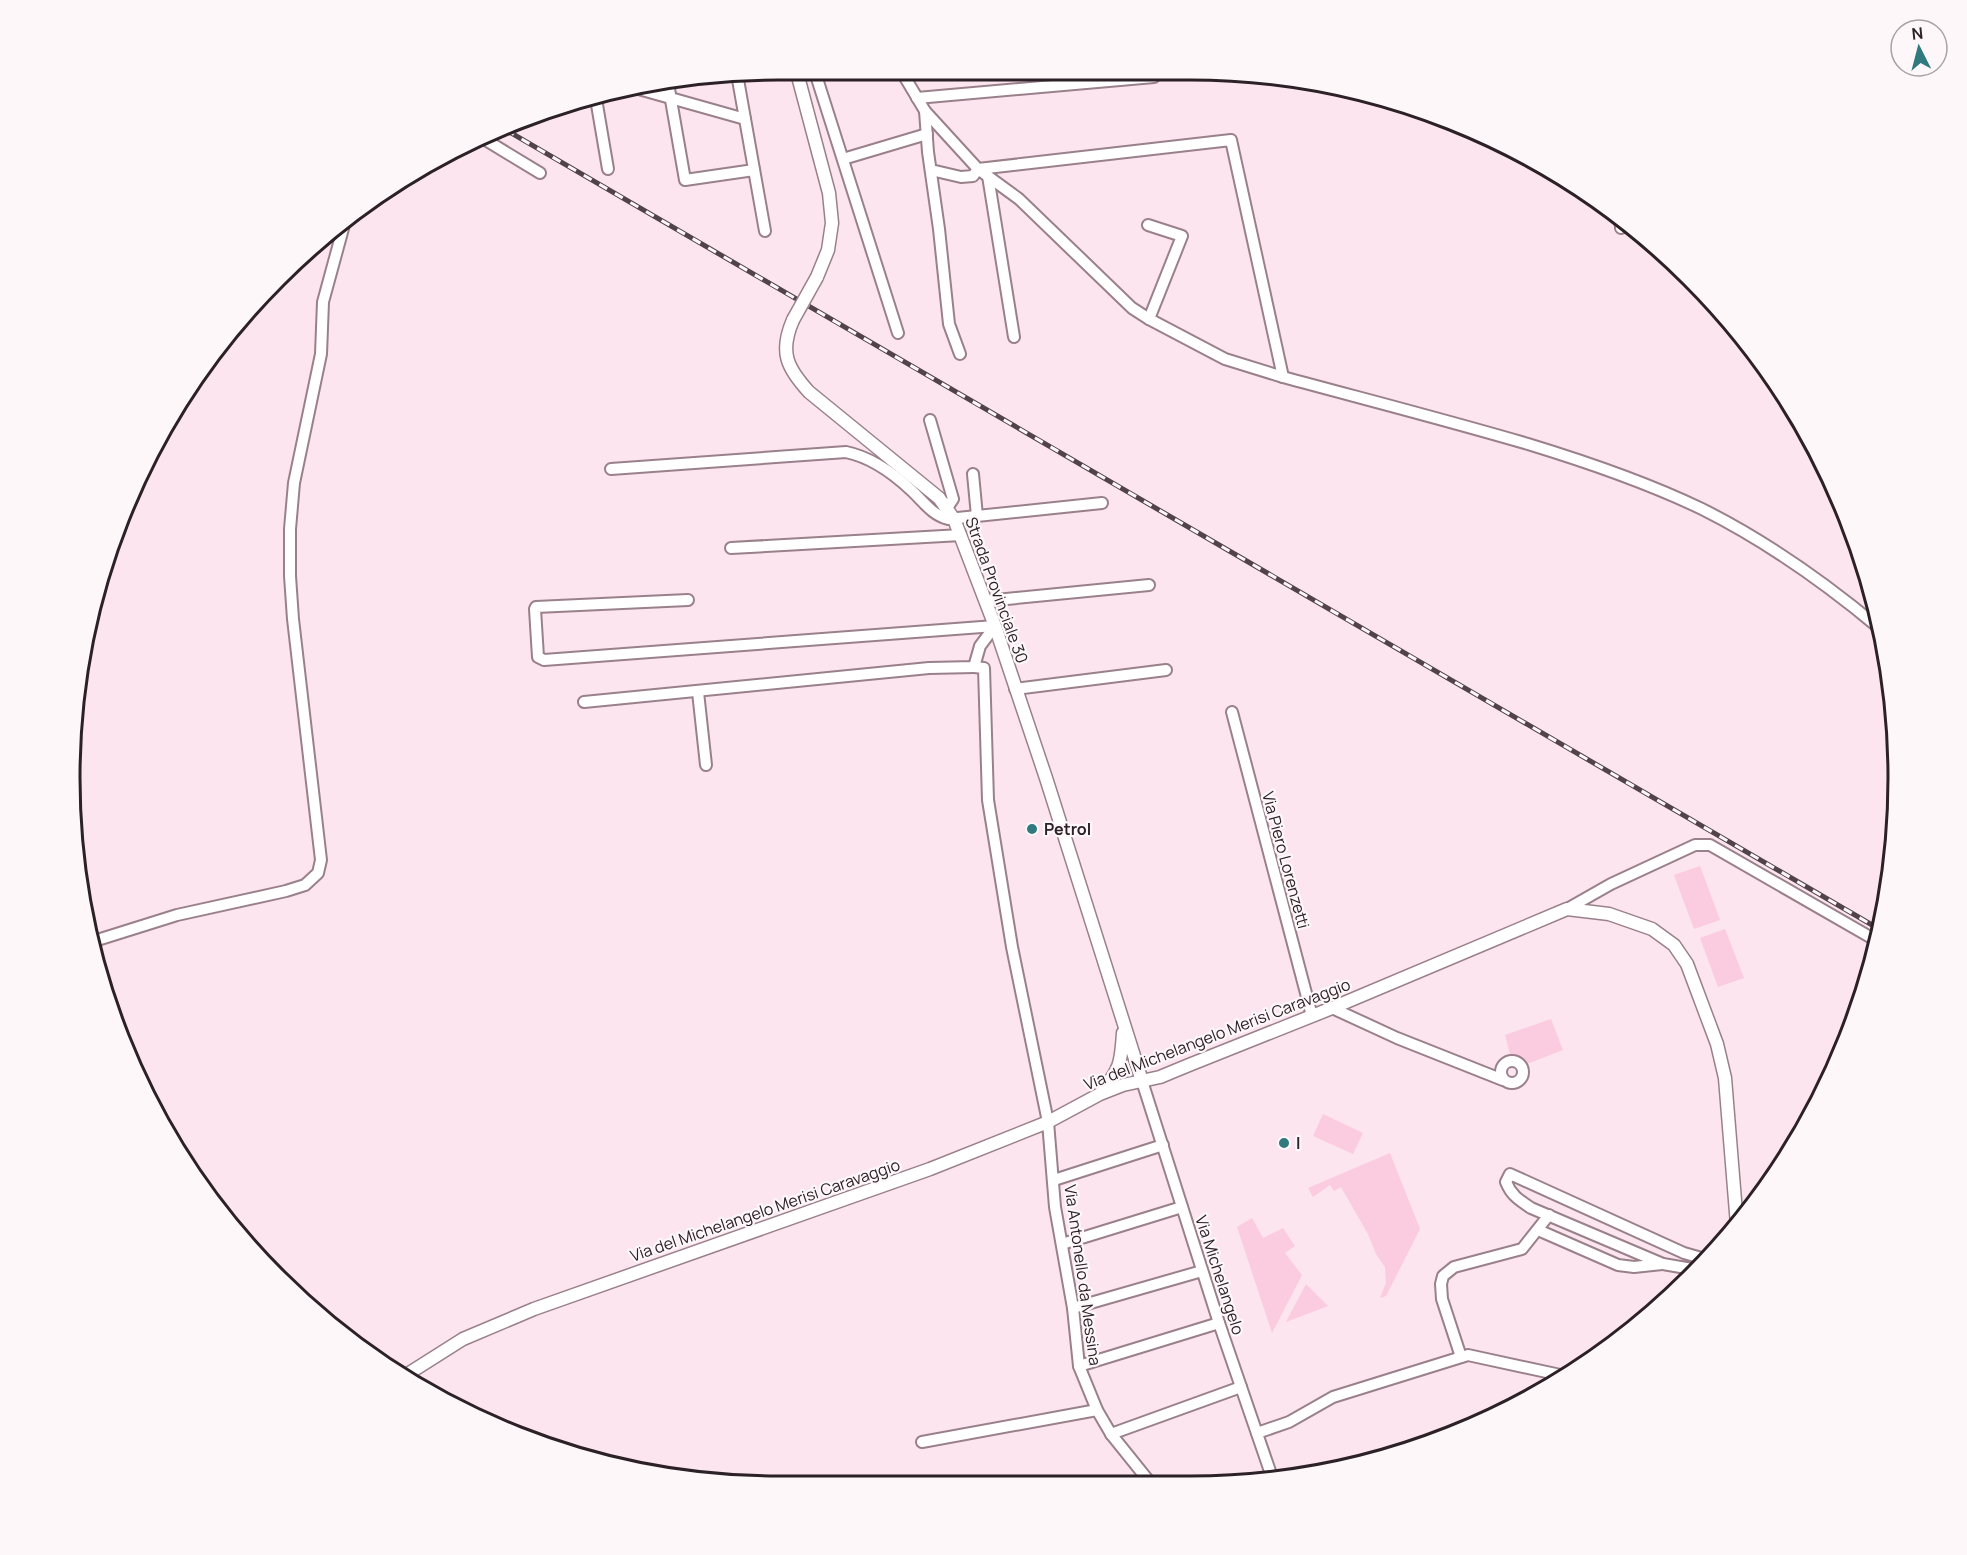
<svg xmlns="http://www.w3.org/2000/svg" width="1967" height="1555" font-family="Manrope,sans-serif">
  <rect width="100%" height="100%" fill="#fce5ee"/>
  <g fill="#fbcbdf">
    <path d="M1411,106L1418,107L1462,127H1453L1423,117Z"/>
    <path d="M1700,866L1720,920L1694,929L1674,875Z"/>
    <path d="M1725,929L1744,978L1718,987L1700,938Z"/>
    <path d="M1551,1019L1563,1050L1524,1065L1511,1058L1505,1035Z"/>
    <path d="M1323,1114L1363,1133L1353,1154L1313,1136Z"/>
    <path d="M1390,1153L1420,1229L1386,1296L1380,1298L1386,1283L1385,1267L1376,1254L1368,1234L1341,1187L1334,1191L1330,1185L1313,1197L1308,1188Z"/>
    <path d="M1252,1218L1263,1238L1283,1228L1295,1246L1285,1253L1302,1275L1272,1333L1237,1227Z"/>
    <path d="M1306,1284L1328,1306L1286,1322Z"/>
  </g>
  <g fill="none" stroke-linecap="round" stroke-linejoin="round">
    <g stroke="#9a808b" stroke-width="14">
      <g id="minor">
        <path d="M814,69L898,333"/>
        <path d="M900,69L925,111L978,169L1019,199L1132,308L1149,319L1225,359L1283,377L1231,140L978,169L973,176L961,177L931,170"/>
        <path d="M737,74L765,231"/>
        <path d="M668,83L685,180L754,170"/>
        <path d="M635,88L745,119"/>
        <path d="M595,93L608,169"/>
        <path d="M917,98L1154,77"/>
        <path d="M925,111L928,152L939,229L949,324L960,354"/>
        <path d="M484,139L540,173"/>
        <path d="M843,159L927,134"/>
        <path d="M988,176L1014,337"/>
        <path d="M1620,215L1621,228"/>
        <path d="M1148,225L1182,236L1149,319"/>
        <path d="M1283,377C1364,399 1446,420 1528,444C1587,462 1646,482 1702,509C1766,541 1824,582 1878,627"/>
        <path d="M930,420L953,499L947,508"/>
        <path d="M611,469L846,452C870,457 894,474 911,490C923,501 932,515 948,519L1102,503"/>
        <path d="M973,474L977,516"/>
        <path d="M731,548L961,535"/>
        <path d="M688,600L536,607L535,609L538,657L544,660L995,626"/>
        <path d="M986,601L1149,585"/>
        <path d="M974,667L984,668L988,800L1012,947L1048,1122L1055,1207L1073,1308L1079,1366L1097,1410L1111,1434L1152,1485"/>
        <path d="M1015,689L1166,670"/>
        <path d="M698,692L706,765"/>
        <path d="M584,702L929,668L974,667L980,646L995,626"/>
        <path d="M1232,712L1312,1016"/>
        <path d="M1567,909L1611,884L1695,845H1710L1877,941"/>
        <path d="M91,942L177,915L286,891L305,885L318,873L321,860L293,619L290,576V529L294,483L321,354L323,302L344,225"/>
        <path d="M1332,1008L1397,1038L1503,1080"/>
        <circle cx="1512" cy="1072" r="11"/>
        <path d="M1142,1081L1219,1323L1272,1477"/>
        <path d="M1054,1180L1163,1145"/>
        <path d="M1538,1230L1618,1265L1634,1267L1662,1264"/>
        <path d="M1062,1244L1182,1207"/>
        <path d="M1698,1266L1692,1269L1663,1264L1531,1208C1519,1200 1511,1195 1506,1182L1510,1174L1684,1253L1705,1259"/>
        <path d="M1073,1308L1202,1271"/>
        <path d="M1461,1357L1442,1299L1441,1284L1443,1276L1454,1267L1522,1249L1549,1215"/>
        <path d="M1079,1366L1219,1323"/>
        <path d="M1257,1433L1289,1422L1333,1397L1468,1355L1565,1376"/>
        <path d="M1111,1434L1241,1387"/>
        <path d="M922,1442L1097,1410"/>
      </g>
    </g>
    <g stroke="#9a808b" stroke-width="15">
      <g id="tertiary">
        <path d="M796,69L829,193L832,223L828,250L817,277"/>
        <path d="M793,320C779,352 787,368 809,392L939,498L954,519L995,626L1046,778L1142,1081"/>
        <path d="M1101,1093C1120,1069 1121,1064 1123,1033"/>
        <path d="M403,1377L463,1339L534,1309L930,1169L1048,1122L1100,1094L1123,1085L1160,1077L1189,1065L1332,1008L1567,909L1609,914L1652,929L1674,945L1687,964L1717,1044L1725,1078L1737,1225"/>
      </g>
    </g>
    <use href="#minor" stroke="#fff" stroke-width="10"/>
    <use href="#tertiary" stroke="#fff" stroke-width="12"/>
    <g stroke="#514349" stroke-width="5">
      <path id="rail" d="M506,130L1879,929"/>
    </g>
    <use href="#rail" stroke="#fdf7fa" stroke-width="3" stroke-dasharray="9" stroke-linecap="butt"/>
    <g stroke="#9a808b" stroke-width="15" stroke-linecap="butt">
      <path id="tertiary-bridge" d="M793,320L817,277"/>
    </g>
    <use href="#tertiary-bridge" stroke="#fff" stroke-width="12"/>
  </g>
  <g fill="#30797e" stroke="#fdf7fa" stroke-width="2">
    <circle cx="1032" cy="829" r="6"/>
    <circle cx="1284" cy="1143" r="6"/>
  </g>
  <g text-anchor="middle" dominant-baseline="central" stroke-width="4.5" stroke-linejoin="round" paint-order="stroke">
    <g font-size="16" fill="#2c2126" stroke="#fdf7fa">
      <text transform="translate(997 590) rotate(70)">Strada Provinciale 30</text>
      <text transform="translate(1286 860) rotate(75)">Via Piero Lorenzetti</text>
      <text transform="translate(1217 1034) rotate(-21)">Via del Michelangelo Merisi Caravaggio</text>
      <text transform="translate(765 1210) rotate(-19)">Via del Michelangelo Merisi Caravaggio</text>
      <text transform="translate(1083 1275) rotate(82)">Via Antonello da Messina</text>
      <text transform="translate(1220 1275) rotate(72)">Via Michelangelo</text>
    </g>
    <g font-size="16" font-weight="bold" fill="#2c2126" stroke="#fdf7fa" text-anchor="start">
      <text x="1044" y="829">Petrol</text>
      <text x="1296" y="1143">I</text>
    </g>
  </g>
  <path d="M0 0H1967V1555H0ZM778 80H1190A698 698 0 0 1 1888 778V778A698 698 0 0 1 1190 1476H778A698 698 0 0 1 80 778V778A698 698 0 0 1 778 80Z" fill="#fdf7fa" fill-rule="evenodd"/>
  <path fill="none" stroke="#2c2126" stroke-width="3" d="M778 80H1190A698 698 0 0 1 1888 778V778A698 698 0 0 1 1190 1476H778A698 698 0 0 1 80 778V778A698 698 0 0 1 778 80Z"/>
  <g transform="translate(1919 48) rotate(354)"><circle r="28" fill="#fdf7fa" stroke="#a9a1a5" stroke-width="1.5"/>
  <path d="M0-4.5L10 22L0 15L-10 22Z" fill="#30797e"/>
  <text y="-9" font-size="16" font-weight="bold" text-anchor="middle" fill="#2c2126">N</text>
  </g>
</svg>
